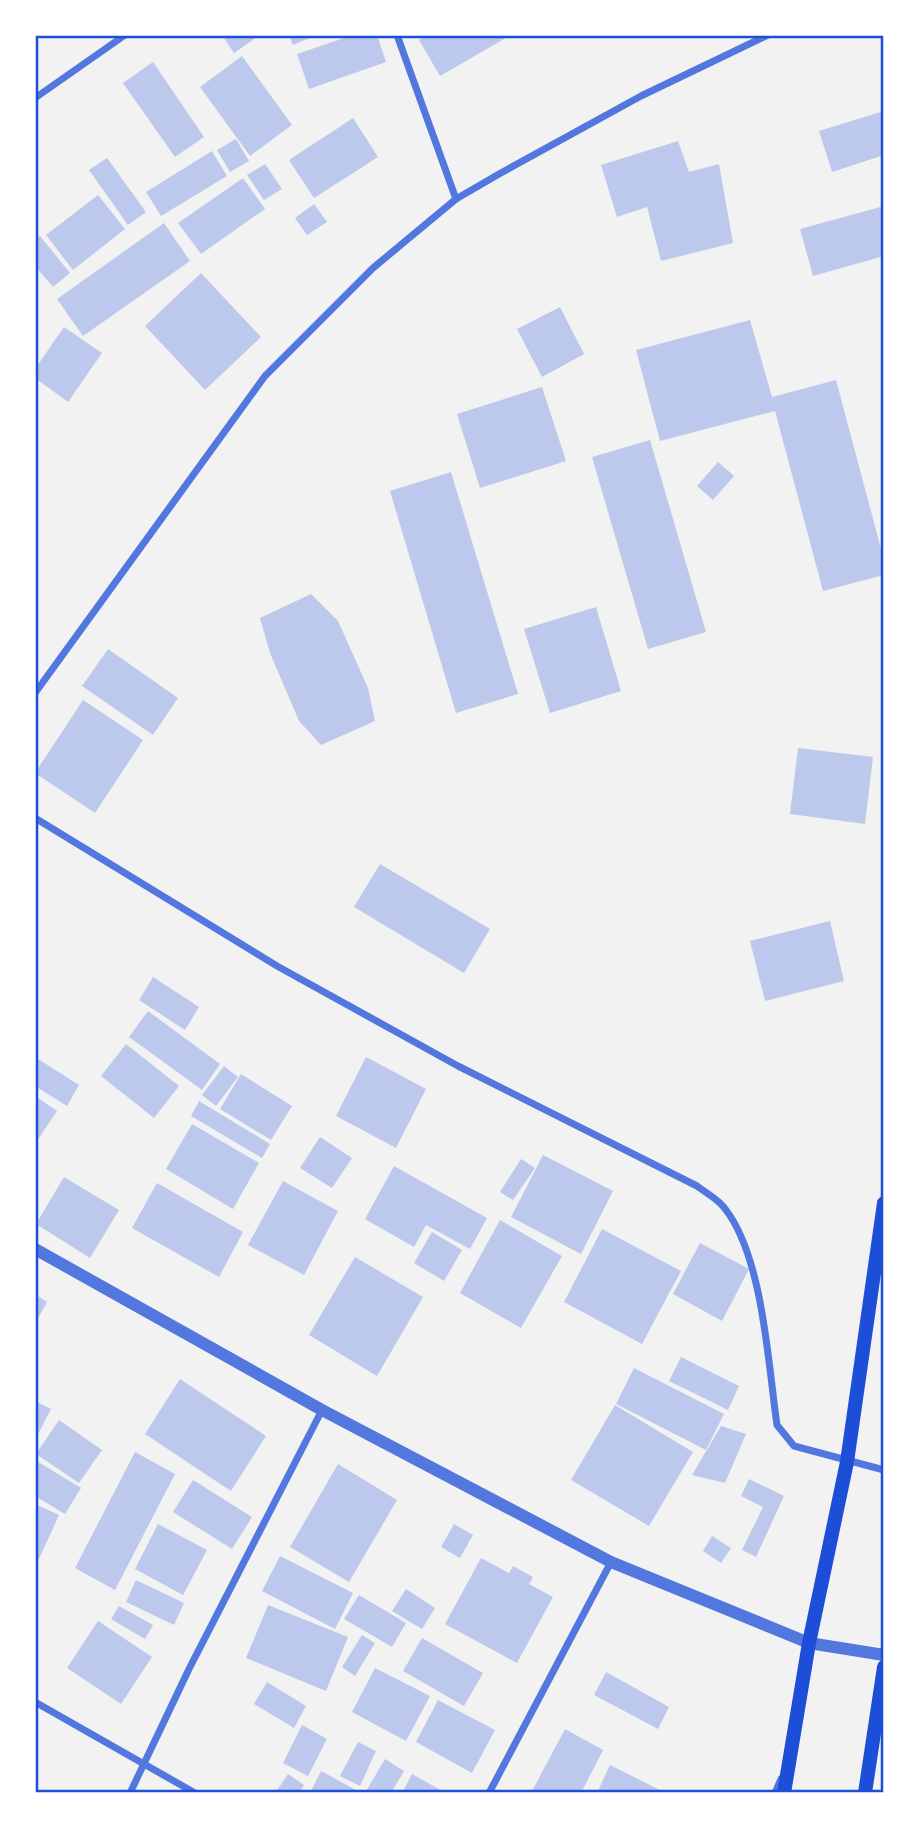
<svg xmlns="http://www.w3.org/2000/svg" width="919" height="1828" font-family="'Space Grotesk',sans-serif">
  <rect width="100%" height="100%" fill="#f2f2f2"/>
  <g fill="#bdc9ec">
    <path d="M222,35H260L234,53Z"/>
    <path d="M289,35H317L293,45Z"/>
    <path d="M353,35H377L386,62L309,89L297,54Z"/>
    <path d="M427,35H511L440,76L419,40Z"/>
    <path d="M242,56L292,125L250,156L200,87Z"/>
    <path d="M153,62L204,137L175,157L123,83Z"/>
    <path d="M884,111V155L832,172L819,131Z"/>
    <path d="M353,118L378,157L314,198L289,160Z"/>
    <path d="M236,139L249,161L230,172L217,150Z"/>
    <path d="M678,141L689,172L719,164L733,243L661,261L647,207L617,217L601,165Z"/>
    <path d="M212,151L227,176L161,216L146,192Z"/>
    <path d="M107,158L146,212L128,225L89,170Z"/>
    <path d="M265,164L282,189L264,200L247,175Z"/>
    <path d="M243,178L265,209L201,254L178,223Z"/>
    <path d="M98,195L125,229L73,270L46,235Z"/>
    <path d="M314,204L327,222L307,235L295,218Z"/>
    <path d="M884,206V256L813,276L800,229Z"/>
    <path d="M164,223L190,261L83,336L57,299Z"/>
    <path d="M40,236L70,273L53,287L35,266V239Z"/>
    <path d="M201,273L261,337L205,390L145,326Z"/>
    <path d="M560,307L584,354L542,377L517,329Z"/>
    <path d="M750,320L772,397L836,380L884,560V575L823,591L775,411L660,441L636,350Z"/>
    <path d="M64,327L102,353L68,402L35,378V369Z"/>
    <path d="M542,387L566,461L480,488L457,414Z"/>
    <path d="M650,440L706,632L648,649L592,457Z"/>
    <path d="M718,462L734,476L713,500L697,486Z"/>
    <path d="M451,472L518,694L456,713L390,491Z"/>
    <path d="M311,594L338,621L368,688L375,721L321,745L299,721L270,653L260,618Z"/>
    <path d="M596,607L621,691L550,713L524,629Z"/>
    <path d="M108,649L178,698L153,735L82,686Z"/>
    <path d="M83,700L143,740L95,813L35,773Z"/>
    <path d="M798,748L873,757L865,824L790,814Z"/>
    <path d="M380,864L490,929L464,973L354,907Z"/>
    <path d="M830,921L844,981L765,1001L750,941Z"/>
    <path d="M153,977L199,1007L185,1030L139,1000Z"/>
    <path d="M148,1011L220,1064L202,1090L129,1037Z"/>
    <path d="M126,1044L179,1086L154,1118L101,1076Z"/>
    <path d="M35,1057L79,1085L67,1106L35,1086Z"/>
    <path d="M366,1057L426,1089L396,1148L336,1116Z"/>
    <path d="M224,1066L238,1077L216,1106L202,1095Z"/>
    <path d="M241,1074L292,1106L271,1140L220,1109Z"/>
    <path d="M35,1096L57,1111L37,1141L35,1140Z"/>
    <path d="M199,1101L270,1144L262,1158L191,1116Z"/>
    <path d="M192,1124L259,1163L233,1209L166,1169Z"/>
    <path d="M320,1137L352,1158L332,1188L300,1168Z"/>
    <path d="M543,1155L613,1191L581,1254L511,1217Z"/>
    <path d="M521,1159L535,1168L513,1200L500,1192Z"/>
    <path d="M394,1166L487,1218L470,1249L426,1225L414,1247L365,1219Z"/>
    <path d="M64,1177L119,1210L90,1258L36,1224Z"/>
    <path d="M283,1181L338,1211L304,1275L248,1245Z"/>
    <path d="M157,1183L243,1232L219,1277L132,1228Z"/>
    <path d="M500,1220L562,1256L521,1328L460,1293Z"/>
    <path d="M602,1229L681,1271L642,1344L564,1302Z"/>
    <path d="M432,1232L462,1250L444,1281L414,1263Z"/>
    <path d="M700,1243L749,1269L722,1321L673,1294Z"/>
    <path d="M355,1257L423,1297L377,1376L309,1335Z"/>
    <path d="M35,1294L47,1302L35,1324Z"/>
    <path d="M681,1357L739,1386L728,1410L669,1381Z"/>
    <path d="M634,1368L724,1414L706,1450L616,1404Z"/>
    <path d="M180,1379L266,1436L231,1491L145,1434Z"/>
    <path d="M35,1401L51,1409L35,1440Z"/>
    <path d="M615,1405L693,1452L649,1526L571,1480Z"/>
    <path d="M59,1420L102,1450L79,1483L36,1454Z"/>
    <path d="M721,1426L746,1434L725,1483L692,1475Z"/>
    <path d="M135,1452L175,1474L115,1590L75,1568Z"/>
    <path d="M35,1460L81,1488L65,1514L35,1496Z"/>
    <path d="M338,1464L397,1500L349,1582L290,1547Z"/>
    <path d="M749,1479L784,1496L756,1557L742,1550L763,1507L741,1496Z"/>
    <path d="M193,1480L252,1517L232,1549L173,1512Z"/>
    <path d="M35,1504L59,1515L38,1561L35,1560Z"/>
    <path d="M158,1524L207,1550L183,1595L135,1569Z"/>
    <path d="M454,1524L473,1535L460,1558L441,1547Z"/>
    <path d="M712,1536L731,1548L721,1563L703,1551Z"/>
    <path d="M280,1556L353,1593L335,1629L262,1591Z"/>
    <path d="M481,1558L509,1573L513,1566L533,1577L529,1584L553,1597L517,1663L445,1624Z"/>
    <path d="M136,1580L184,1603L174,1625L126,1602Z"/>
    <path d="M406,1589L435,1608L422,1629L392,1611Z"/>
    <path d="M359,1595L406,1623L392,1647L344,1619Z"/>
    <path d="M268,1605L348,1637L326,1691L246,1658Z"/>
    <path d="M119,1606L153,1625L145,1639L111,1619Z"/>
    <path d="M98,1621L152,1657L121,1704L67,1668Z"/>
    <path d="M362,1635L375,1643L355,1676L342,1667Z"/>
    <path d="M422,1638L483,1673L464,1706L403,1671Z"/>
    <path d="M375,1668L430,1696L406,1741L352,1712Z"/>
    <path d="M606,1672L669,1707L658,1729L594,1695Z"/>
    <path d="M267,1682L306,1706L294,1728L254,1704Z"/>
    <path d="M438,1700L495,1730L472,1773L416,1742Z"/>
    <path d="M302,1725L327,1739L308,1776L283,1763Z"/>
    <path d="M565,1729L603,1750L581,1793H531Z"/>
    <path d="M358,1742L376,1751L360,1786L340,1776Z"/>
    <path d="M385,1759L404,1771L391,1793H365Z"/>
    <path d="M610,1765L662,1791L661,1793H597Z"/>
    <path d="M321,1771L356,1790L355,1793H310Z"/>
    <path d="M288,1774L304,1785L299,1793H275Z"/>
    <path d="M412,1774L446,1793H402Z"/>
  </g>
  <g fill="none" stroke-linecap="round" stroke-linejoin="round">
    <g stroke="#5277de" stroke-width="7">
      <path d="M397,35L456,199"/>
      <path d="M35,98L125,35"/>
      <path d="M35,693L265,376L373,268L456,199L499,174L641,96L768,35"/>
      <path d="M35,818L277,966L458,1066L697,1186C706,1193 720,1200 726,1210C763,1259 768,1363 777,1425L794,1446L884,1470"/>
      <path d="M35,1702L195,1793"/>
      <path d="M130,1793L189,1669L322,1410"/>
      <path d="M489,1793L611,1562"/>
      <path d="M775,1793L781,1779"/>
    </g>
    <path stroke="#5277de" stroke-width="12" d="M35,1249L322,1410L611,1562L809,1643L884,1655"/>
    <g stroke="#1d4ed8" stroke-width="14">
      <path d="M784,1793L809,1643L847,1462L884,1203"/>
      <path d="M865,1793L884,1667"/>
    </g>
  </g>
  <rect width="919" height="1828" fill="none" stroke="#ffffff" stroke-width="74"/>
  <rect x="37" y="37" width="845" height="1754" fill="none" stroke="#1d4ed8" stroke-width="2.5"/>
</svg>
